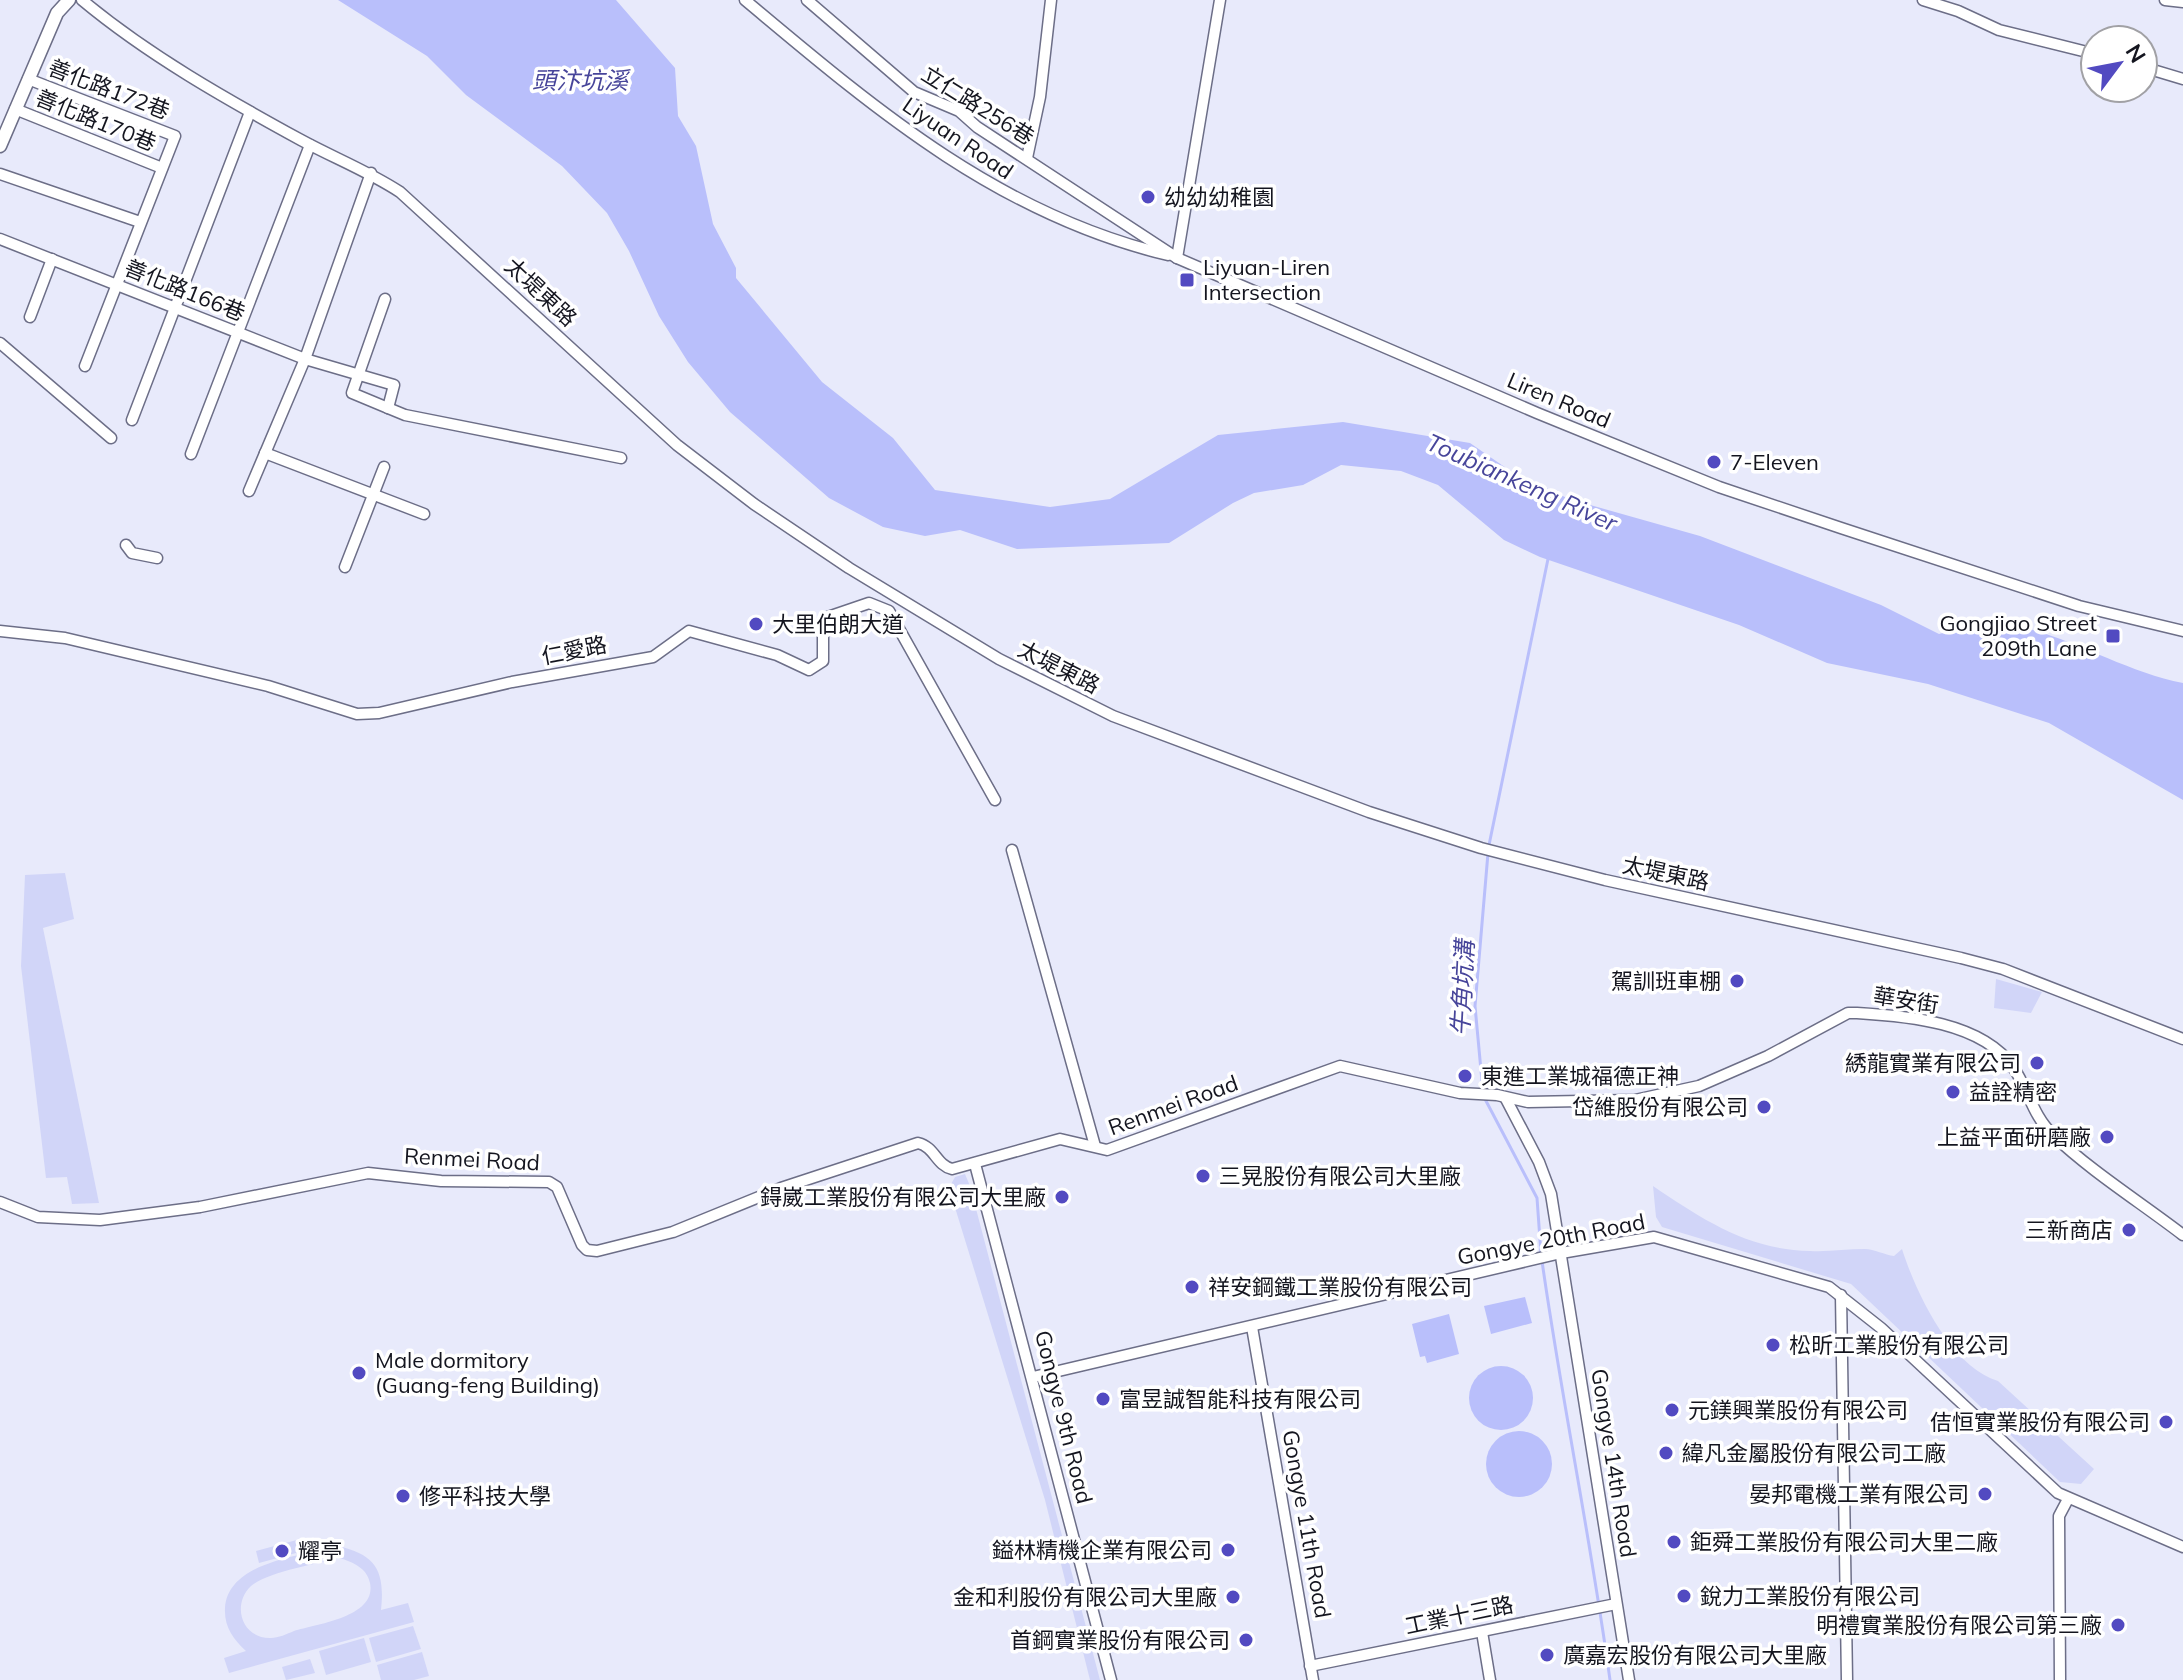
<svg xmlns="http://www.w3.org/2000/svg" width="2183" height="1680" font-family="Mulish,'Noto Sans TC',sans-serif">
  <rect width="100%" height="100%" fill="#e8eafb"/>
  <g fill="#d1d5f8" fill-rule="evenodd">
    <path d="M65,873L74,919L43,928L99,1203L72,1204L67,1177L46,1178L21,966L25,875Z"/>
    <path d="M1996,979L2042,992L2031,1013L1994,1008Z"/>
    <path d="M965,1174L970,1186L1100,1680H1090L1045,1500L949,1188L955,1177Z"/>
    <path d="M1653,1186C1702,1219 1748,1250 1810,1251C1828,1252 1847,1249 1865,1249C1874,1249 1885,1255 1894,1256L1902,1249C1916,1293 1951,1367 1998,1381L2094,1469L2081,1484L2060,1482L1851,1284L1662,1227L1656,1217Z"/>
    <path d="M304,1538L307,1550L259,1563L256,1551Z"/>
    <path d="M338,1546C377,1555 385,1572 381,1610L408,1603L414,1622L229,1673L224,1658L246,1651C233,1639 224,1627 225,1608C228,1561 303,1556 338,1546ZM339,1558C353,1562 367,1568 370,1583C377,1617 317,1624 294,1631C287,1634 278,1638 271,1638C242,1639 231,1605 251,1586C267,1572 317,1564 339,1558Z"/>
    <path d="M413,1626L421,1649L376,1662L369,1638Z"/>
    <path d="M364,1638L371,1662L326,1675L319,1651Z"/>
    <path d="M422,1652L429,1676L414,1680H381L377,1665Z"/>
    <path d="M310,1659L315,1673L286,1680L282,1667Z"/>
  </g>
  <g fill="#b9bffb">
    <path d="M338,0H616L675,68L678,116L696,146L713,224L736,268V278L822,382L893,438L935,490L1050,507L1110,499L1218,435L1343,422L1470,443L1509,470L1569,499L1700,536L1881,605L1939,634C1958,629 1980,621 2000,623C2063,631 2121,671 2183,683V800L2049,723L1928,684L1827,663L1739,625L1540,557L1504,540L1438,485L1401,471L1341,465L1303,485L1254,493L1233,503L1169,543L1017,549L960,530L925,536L883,527L829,498L730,412L688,362L659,316L629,251L607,213L562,166L466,95L427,56Z"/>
    <path d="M1525,1297L1532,1323L1491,1334L1484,1306Z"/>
    <path d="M1449,1314L1459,1354L1427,1363L1425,1356L1420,1357L1412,1324Z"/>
    <circle cx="1501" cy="1398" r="32"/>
    <circle cx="1519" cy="1464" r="33"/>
  </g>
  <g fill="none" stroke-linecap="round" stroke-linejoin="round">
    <g stroke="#b9bffb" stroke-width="3">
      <path d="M1489,845L1548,559"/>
      <path d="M1483,1092L1475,1006L1488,853"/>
      <path d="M1485,1099L1537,1198L1541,1254"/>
      <path d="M1542,1261C1562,1402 1591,1540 1610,1680"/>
    </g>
    <g stroke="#6c6e87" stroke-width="13">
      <g id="minor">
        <path d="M82,0C148,55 226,99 301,140C334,158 368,171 400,192L677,445L754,504L849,568L999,659L1113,716L1369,812L1481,848L1605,880L1961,958L2003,969L2183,1039"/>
        <path d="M745,0C875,109 999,215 1168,255"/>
        <path d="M807,0L914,92L959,111L977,127L1177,258L1537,413L1719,487L1841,528L2079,606L2183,631"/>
        <path d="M1923,0L1958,11L1999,30L2095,54"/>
        <path d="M2165,0L2183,2"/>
        <path d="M2143,67L2183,79"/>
        <path d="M28,79L175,136L85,366"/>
        <path d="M15,109L162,168"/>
        <path d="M1027,158L1040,97L1051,0"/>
        <path d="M0,174L140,222"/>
        <path d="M0,239L305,359L394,385L388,408L405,415L621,458"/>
        <path d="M1177,258L1220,0"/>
        <path d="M385,299L352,393L388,408"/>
        <path d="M30,317L52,259"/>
        <path d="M0,343L111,438"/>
        <path d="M132,420L250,112"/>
        <path d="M265,453L424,514"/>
        <path d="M191,454L310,145"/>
        <path d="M249,491L305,359L371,173"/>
        <path d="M126,545L132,553L157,558"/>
        <path d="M345,567L384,467"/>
        <path d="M0,631L65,638L268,686L357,714L379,713L512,682L653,657L689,631L777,655L809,670L823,661V624L828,617L869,603L889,611L995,800"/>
        <path d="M1012,850L1095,1146"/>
        <path d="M1506,1099L1539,1162L1551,1194L1629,1680"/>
        <path d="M975,1164L1111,1680"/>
        <path d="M0,1202L38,1217L100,1220L200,1207L368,1173L441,1181L549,1182L557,1187L582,1245L587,1250L597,1251L673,1232L781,1188L918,1143C935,1147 936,1165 952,1169L1060,1139L1107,1150L1340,1066L1460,1093L1497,1095L1528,1102L1635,1100L1699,1086L1768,1056L1848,1013H1857C1907,1016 1982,1022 2013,1067C2029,1090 2032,1115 2053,1135C2092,1172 2140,1202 2183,1235"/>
        <path d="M1841,1295L1847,1680"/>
        <path d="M1252,1327L1313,1680"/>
        <path d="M1033,1377L1561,1253L1654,1237L1829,1287L1881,1328L2058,1493L2183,1547"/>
        <path d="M1482,1632L1490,1680"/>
        <path d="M1310,1666L1616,1604"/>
        <path d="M2060,1680L2059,1516L2068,1499"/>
      </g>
    </g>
    <g stroke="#6c6e87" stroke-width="15">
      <path id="tertiary" d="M0,146L57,13L69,0"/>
    </g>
    <use href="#minor" stroke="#fff" stroke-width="10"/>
    <use href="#tertiary" stroke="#fff" stroke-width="12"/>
  </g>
  <g fill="#524ac1" stroke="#fff" stroke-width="3">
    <circle cx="1148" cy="197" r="8"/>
    <rect x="1179" y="272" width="16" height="16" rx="4"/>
    <circle cx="1714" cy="462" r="8"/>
    <circle cx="756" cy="624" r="8"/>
    <rect x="2105" y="628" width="16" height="16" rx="4"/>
    <circle cx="1737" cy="981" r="8"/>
    <circle cx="2037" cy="1063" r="8"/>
    <circle cx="1465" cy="1076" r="8"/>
    <circle cx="1953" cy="1092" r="8"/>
    <circle cx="1764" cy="1107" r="8"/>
    <circle cx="2107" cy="1137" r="8"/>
    <circle cx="1203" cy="1176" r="8"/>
    <circle cx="1062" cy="1197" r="8"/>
    <circle cx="2129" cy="1230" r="8"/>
    <circle cx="1192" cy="1287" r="8"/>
    <circle cx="1773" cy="1345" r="8"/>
    <circle cx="359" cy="1373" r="8"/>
    <circle cx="1103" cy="1399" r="8"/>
    <circle cx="1672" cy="1410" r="8"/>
    <circle cx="2166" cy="1422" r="8"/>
    <circle cx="1666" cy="1453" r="8"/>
    <circle cx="1985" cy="1494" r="8"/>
    <circle cx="403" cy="1496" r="8"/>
    <circle cx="1674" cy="1542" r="8"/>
    <circle cx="1228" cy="1550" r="8"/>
    <circle cx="282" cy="1551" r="8"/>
    <circle cx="1684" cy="1596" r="8"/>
    <circle cx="1233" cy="1597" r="8"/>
    <circle cx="2118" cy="1625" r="8"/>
    <circle cx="1246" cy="1640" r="8"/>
    <circle cx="1547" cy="1655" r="8"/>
  </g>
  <g text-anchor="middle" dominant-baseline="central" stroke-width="7" stroke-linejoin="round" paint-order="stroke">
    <g font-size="22" fill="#14151f" stroke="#fff">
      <text transform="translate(109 89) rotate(21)">善化路172巷</text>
      <text transform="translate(978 105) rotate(32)">立仁路256巷</text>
      <text transform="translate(96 120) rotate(22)">善化路170巷</text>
      <text transform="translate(958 138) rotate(34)">Liyuan Road</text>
      <text transform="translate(185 290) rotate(22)">善化路166巷</text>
      <text transform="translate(541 292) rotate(43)">太堤東路</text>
      <text transform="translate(1559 400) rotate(23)">Liren Road</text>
      <text transform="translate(574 650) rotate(-11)">仁愛路</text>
      <text transform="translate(1059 667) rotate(27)">太堤東路</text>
      <text transform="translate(1666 873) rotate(12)">太堤東路</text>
      <text transform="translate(1906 1000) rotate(9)">華安街</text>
      <text transform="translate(1173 1105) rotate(-20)">Renmei Road</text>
      <text transform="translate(472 1159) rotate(3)">Renmei Road</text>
      <text transform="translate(1551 1239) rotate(-11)">Gongye 20th Road</text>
      <text transform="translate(1064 1417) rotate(76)">Gongye 9th Road</text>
      <text transform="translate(1614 1463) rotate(81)">Gongye 14th Road</text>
      <text transform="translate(1307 1524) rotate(80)">Gongye 11th Road</text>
      <text transform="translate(1459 1615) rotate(-12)">工業十三路</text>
    </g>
    <g font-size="22" fill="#14151f" stroke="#fff" text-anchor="start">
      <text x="1164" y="197">幼幼幼稚園</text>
      <text x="1203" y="267">Liyuan-Liren<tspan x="1203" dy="25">Intersection</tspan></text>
      <text x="1730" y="462">7-Eleven</text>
      <text x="2097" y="623" text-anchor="end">Gongjiao Street<tspan x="2097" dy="25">209th Lane</tspan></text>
      <text x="772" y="624">大里伯朗大道</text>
      <text x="1721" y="981" text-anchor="end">駕訓班車棚</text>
      <text x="2021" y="1063" text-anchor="end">綉龍實業有限公司</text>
      <text x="1481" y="1076">東進工業城福德正神</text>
      <text x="1969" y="1092">益詮精密</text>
      <text x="1748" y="1107" text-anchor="end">岱維股份有限公司</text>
      <text x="2091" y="1137" text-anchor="end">上益平面研磨廠</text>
      <text x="1219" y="1176">三晃股份有限公司大里廠</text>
      <text x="1046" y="1197" text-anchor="end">鍀崴工業股份有限公司大里廠</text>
      <text x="2113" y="1230" text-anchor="end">三新商店</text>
      <text x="1208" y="1287">祥安鋼鐵工業股份有限公司</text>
      <text x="1789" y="1345">松昕工業股份有限公司</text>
      <text x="375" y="1360">Male dormitory<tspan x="375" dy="25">(Guang-feng Building)</tspan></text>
      <text x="1119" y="1399">富昱誠智能科技有限公司</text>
      <text x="1688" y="1410">元鎂興業股份有限公司</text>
      <text x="2150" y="1422" text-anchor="end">佶恒實業股份有限公司</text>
      <text x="1682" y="1453">緯凡金屬股份有限公司工廠</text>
      <text x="1969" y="1494" text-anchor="end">晏邦電機工業有限公司</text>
      <text x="419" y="1496">修平科技大學</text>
      <text x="1690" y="1542">鉅舜工業股份有限公司大里二廠</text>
      <text x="1212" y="1550" text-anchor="end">鎰林精機企業有限公司</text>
      <text x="298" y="1551">耀亭</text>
      <text x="1700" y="1596">銳力工業股份有限公司</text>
      <text x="1217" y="1597" text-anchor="end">金和利股份有限公司大里廠</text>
      <text x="2102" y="1625" text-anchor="end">明禮實業股份有限公司第三廠</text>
      <text x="1230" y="1640" text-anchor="end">首鋼實業股份有限公司</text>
      <text x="1563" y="1655">廣嘉宏股份有限公司大里廠</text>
    </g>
    <g font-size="24" font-style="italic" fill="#47459a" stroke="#fff">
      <text x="580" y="80">頭汴坑溪</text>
      <text transform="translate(1522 482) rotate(24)">Toubiankeng River</text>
      <text transform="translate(1462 988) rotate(-87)">牛角坑溝</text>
    </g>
  </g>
  <g transform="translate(2119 64) rotate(58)"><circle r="38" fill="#ffffff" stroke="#a1a1a5" stroke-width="2"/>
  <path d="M0-6L14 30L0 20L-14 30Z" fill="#524ac1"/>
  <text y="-12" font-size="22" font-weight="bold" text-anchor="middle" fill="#14151f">N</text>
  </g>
</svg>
